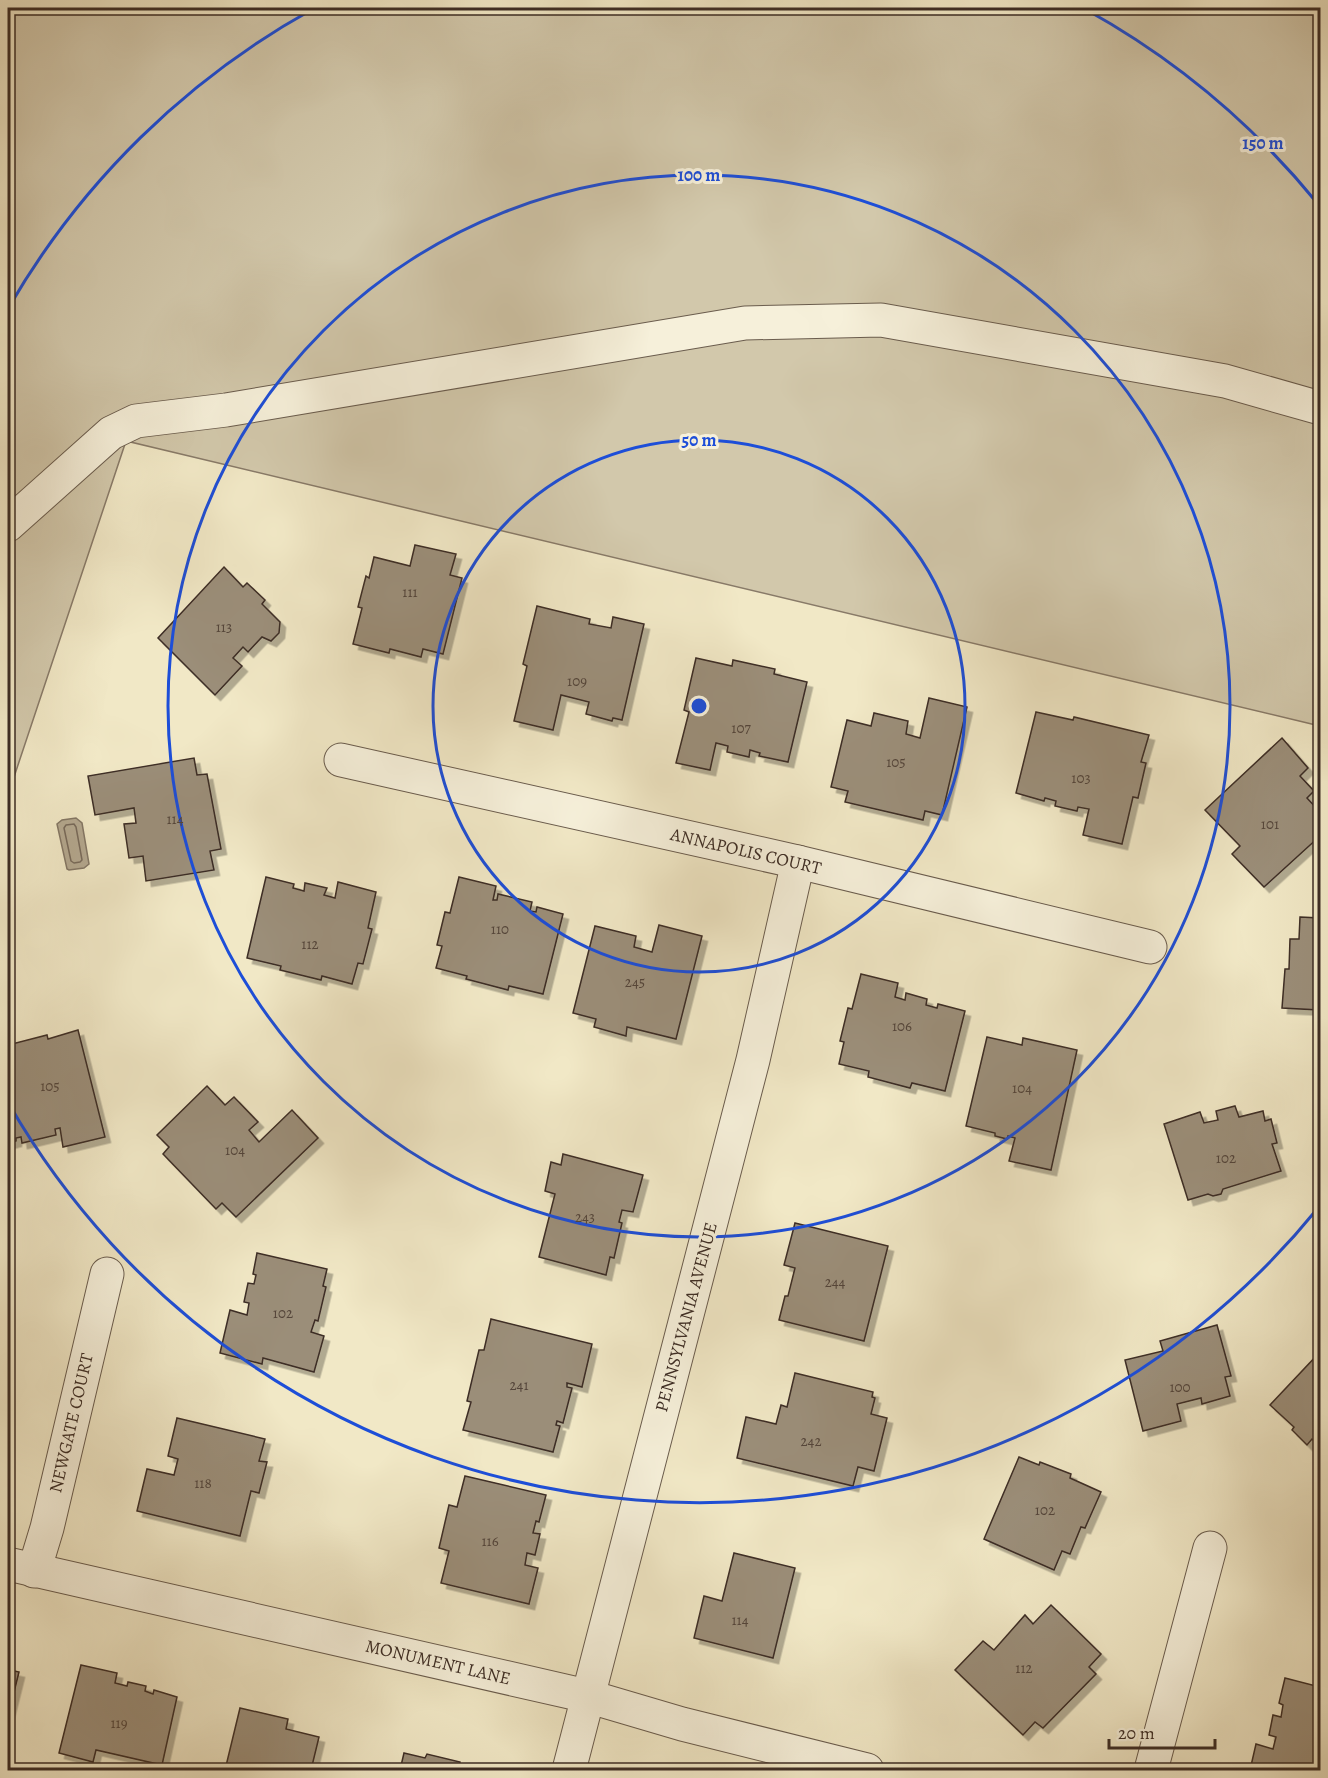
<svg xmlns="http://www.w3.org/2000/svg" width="1328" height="1778" font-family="Alegreya,serif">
  <defs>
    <filter id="shadow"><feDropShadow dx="5.5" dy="5.5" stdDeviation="0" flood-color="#0004"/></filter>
  </defs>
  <rect width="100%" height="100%" fill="#f1e8c6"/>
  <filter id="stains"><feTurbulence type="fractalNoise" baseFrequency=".00333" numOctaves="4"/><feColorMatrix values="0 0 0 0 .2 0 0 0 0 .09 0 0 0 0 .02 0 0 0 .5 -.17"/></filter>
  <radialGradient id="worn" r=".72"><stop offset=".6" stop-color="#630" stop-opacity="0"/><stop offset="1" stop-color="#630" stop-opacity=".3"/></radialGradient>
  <path fill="#d2c8ab" stroke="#887a68" stroke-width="1.5" d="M8,8H1320V726L126,441L8,795Z"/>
  <path fill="#b4a88f" stroke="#847765" stroke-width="1.5" d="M76,818L82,823L89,864L84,868L69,870L67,869L57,824L62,820Z"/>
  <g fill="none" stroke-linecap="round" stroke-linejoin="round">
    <path stroke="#786a5a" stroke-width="1.5" d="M74,824L76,827L82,860L80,862L74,863L71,861L64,828L66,825Z"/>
  </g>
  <g fill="#9b8e79" stroke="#3d2d25" stroke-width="1.5" filter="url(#shadow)">
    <path d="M415,545L456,554L450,575L462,578L443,654L423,649L421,657L390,649L389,653L353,644L362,608L358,607L366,576L369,578L374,557L410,566Z"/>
    <path d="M224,567L243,587L247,583L265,600L262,604L280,622L279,633L271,641L262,637L248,652L243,647L233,658L242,666L215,695L158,638Z"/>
    <path d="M537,606L590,619L589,624L611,628L613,617L644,624L622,720L613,718L612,721L586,714L589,702L561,695L553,730L514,721L527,666L523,664Z"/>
    <path d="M696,658L732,666L733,660L775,669L774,674L807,682L788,762L759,756L760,753L750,750L749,757L727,752L728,746L716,743L710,770L676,763L689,712L684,710Z"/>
    <path d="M929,698L967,707L942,815L925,811L923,820L845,802L848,791L831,787L847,720L871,726L874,713L908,721L906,734L920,738Z"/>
    <path d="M1036,712L1073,720L1074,717L1149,735L1141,762L1146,763L1138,798L1133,797L1122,844L1083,835L1089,809L1078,807L1077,811L1055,806L1056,801L1045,798L1044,801L1016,793Z"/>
    <path d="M1282,738L1308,768L1300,776L1314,791L1307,798L1320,812V836L1264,887L1232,854L1240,846L1205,810Z"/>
    <path d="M194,758L197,775L207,774L221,849L210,851L214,870L146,881L143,856L129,858L124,824L136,823L134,808L95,815L88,776Z"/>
    <path d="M266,877L294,884L293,888L304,891L305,883L327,888L324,895L335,898L338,882L376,892L368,928L372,929L363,964L358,963L352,984L322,976L321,980L280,970L281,966L247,958Z"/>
    <path d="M459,877L496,886L493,900H497L498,894L532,902L530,911L536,912L537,907L563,914L543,994L509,986L508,990L466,979L467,976L436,968L442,946L437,945L445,912L450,913Z"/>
    <path d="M1300,917L1320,918V1013H1319V1010L1282,1008L1285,969H1289L1290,939H1299Z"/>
    <path d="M659,925L702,936L676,1039L627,1027L626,1036L594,1027L596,1019L573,1013L595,926L636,936L634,947L652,952Z"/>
    <path d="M861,974L898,983L895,997L905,1000L906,993L927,999L926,1005L937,1008L938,1004L965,1011L945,1091L912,1083L910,1088L868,1077L869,1071L839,1064L844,1042L840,1041L848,1008L852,1009Z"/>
    <path d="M78,1030L105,1137L63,1147L60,1128L55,1129L56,1135L22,1143L21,1137L16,1138V1141L8,1143V1045L47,1035L48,1039Z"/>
    <path d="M987,1037L1022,1045L1023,1038L1077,1050L1051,1170L1009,1161L1015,1138L1008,1136L1007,1139L995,1136V1133L966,1126Z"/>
    <path d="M207,1086L225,1105L234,1097L258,1122L249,1130L259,1142L292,1110L318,1138L236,1217L222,1203L216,1209L163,1154L169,1147L157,1135Z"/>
    <path d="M1235,1106L1239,1117L1263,1111L1265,1121L1271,1119L1277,1143L1272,1144L1281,1171L1223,1189L1221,1194L1213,1196L1208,1194L1188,1200L1164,1124L1200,1112L1204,1123L1218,1120L1216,1111Z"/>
    <path d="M563,1154L643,1175L633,1212L622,1210L619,1222L622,1223L614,1258L610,1257L606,1275L539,1257L555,1194L545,1191L551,1162L561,1165Z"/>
    <path d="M795,1223L888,1246L864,1341L779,1320L785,1296H788L795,1268L784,1265Z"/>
    <path d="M257,1253L327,1269L323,1286L326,1287L318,1321L315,1320L311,1332L324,1336L314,1372L263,1358L262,1364L220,1353L230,1310L247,1315L249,1303L244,1302L248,1283L254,1284L256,1275L253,1274Z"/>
    <path d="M491,1319L592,1344L582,1387L567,1383V1387L572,1388L563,1423L557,1421L556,1425L560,1426L553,1452L463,1430L471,1402L467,1401L479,1350H484Z"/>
    <path d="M1217,1325L1231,1376L1225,1377L1230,1396L1202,1404L1201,1398L1177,1404L1181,1421L1143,1431L1125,1360L1163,1351L1160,1341Z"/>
    <path d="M1320,1352V1446L1312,1439L1307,1445L1292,1430L1294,1427L1270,1405Z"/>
    <path d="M795,1373L873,1392L872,1397L875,1398L871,1414L887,1418L874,1471L858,1467L853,1486L737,1458L746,1417L776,1424L781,1405L787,1407Z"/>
    <path d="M177,1418L265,1439L259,1461L267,1462L259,1493L251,1491L240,1536L137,1511L147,1469L174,1475L178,1459L168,1456Z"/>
    <path d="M1019,1457L1039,1465L1040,1462L1071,1474L1070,1478L1101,1492L1085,1528L1081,1527L1070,1554L1062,1551L1054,1570L984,1539Z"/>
    <path d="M465,1476L546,1495L539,1522L536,1521L533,1533L540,1534L535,1555L527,1553L525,1565L538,1568L529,1604L441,1583L449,1551L439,1548L449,1505L457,1507Z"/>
    <path d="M734,1553L795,1568L773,1658L694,1638L704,1596L722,1601Z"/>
    <path d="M1051,1605L1101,1654L1089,1667L1096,1674L1043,1728L1035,1722L1023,1735L955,1670L983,1641L994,1650L1025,1615L1033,1624Z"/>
    <path d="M81,1665L117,1673L115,1683L127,1686L128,1682L146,1686L145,1691L153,1694L154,1690L177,1697L162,1765L96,1750L93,1762L59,1753Z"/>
    <path d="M8,1667H10V1670L19,1672L8,1716Z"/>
    <path d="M1285,1678L1320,1687V1770H1250L1256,1744L1273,1749L1276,1737L1269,1735L1273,1715L1281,1717L1283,1705L1279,1703Z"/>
    <path d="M240,1708L288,1719L286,1729L319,1737L311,1770H225Z"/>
    <path d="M404,1753L425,1758L427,1754L460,1762L459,1767L473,1770H400Z"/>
  </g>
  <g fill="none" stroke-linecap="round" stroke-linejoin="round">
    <g stroke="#6a5c4d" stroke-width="35">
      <g id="minor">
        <path d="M8,525L111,433L136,421L226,410L745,323L881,320L1225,381L1320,408"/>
        <path d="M341,760L798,862L1150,947"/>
        <path d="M8,1564L587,1696L682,1724L867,1770"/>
        <path d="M34,1571L47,1528L107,1274"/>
        <path d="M569,1770L753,1060L798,862"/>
        <path d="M1151,1770L1210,1548"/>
      </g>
    </g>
    <use href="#minor" stroke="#f6f0da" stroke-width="33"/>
  </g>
  <g fill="none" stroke="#1d4ed8" stroke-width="3">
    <circle cx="699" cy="706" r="266"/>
    <circle cx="699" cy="706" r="531"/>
    <path d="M1318 1208A797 797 0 0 1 9 1104M9 307A797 797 0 0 1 313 9M1085 9A797 797 0 0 1 1318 204"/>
  </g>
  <g text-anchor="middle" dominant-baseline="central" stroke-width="6" stroke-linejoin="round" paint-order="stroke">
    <g font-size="15" fill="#54453a">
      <text x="410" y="592">111</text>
      <text x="224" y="627">113</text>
      <text x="577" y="681">109</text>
      <text x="741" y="728">107</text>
      <text x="896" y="762">105</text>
      <text x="1081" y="778">103</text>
      <text x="175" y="819">114</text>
      <text x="1270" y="824">101</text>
      <text x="500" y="929">110</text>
      <text x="310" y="944">112</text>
      <text x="635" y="982">245</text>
      <text x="902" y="1026">106</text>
      <text x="50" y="1086">105</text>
      <text x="1022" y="1088">104</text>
      <text x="235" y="1150">104</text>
      <text x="1226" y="1158">102</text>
      <text x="585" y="1217">243</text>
      <text x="835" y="1282">244</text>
      <text x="283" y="1313">102</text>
      <text x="519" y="1385">241</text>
      <text x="1180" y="1387">100</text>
      <text x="811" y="1441">242</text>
      <text x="203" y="1483">118</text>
      <text x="1045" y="1510">102</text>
      <text x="490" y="1541">116</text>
      <text x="740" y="1620">114</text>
      <text x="1024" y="1668">112</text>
      <text x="119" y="1723">119</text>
    </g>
    <g font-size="18" fill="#3d2d25" stroke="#f6f0da">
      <text transform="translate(746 851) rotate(13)">ANNAPOLIS COURT</text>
      <text transform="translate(686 1317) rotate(-75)">PENNSYLVANIA AVENUE</text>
      <text transform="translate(71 1423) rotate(-77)">NEWGATE COURT</text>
      <text transform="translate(438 1662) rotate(13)">MONUMENT LANE</text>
    </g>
  </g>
  <circle cx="699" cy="706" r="9" fill="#1d4ed8" stroke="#f6f0da" stroke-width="3"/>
  <g font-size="18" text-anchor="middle" font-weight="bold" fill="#1d4ed8" stroke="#f6f0da" stroke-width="6" stroke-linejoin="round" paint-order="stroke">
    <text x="1263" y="149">150 m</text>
    <text x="699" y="181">100 m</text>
    <text x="699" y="446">50 m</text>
  </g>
  <rect width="1328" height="1778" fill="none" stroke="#f1e8c6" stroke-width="30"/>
  <rect x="9" y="9" width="1310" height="1760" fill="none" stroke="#3d2d25" stroke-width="3"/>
  <rect x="15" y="15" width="1298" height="1748" fill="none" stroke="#3d2d25" stroke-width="1.5"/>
  <path d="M1109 1739v9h106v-9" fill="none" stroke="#3d2d25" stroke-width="3"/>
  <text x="1118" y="1739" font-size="18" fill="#3d2d25" stroke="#f6f0da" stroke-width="4.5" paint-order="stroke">20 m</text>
  <rect width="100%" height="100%" filter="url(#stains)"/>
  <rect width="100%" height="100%" fill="url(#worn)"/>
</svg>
